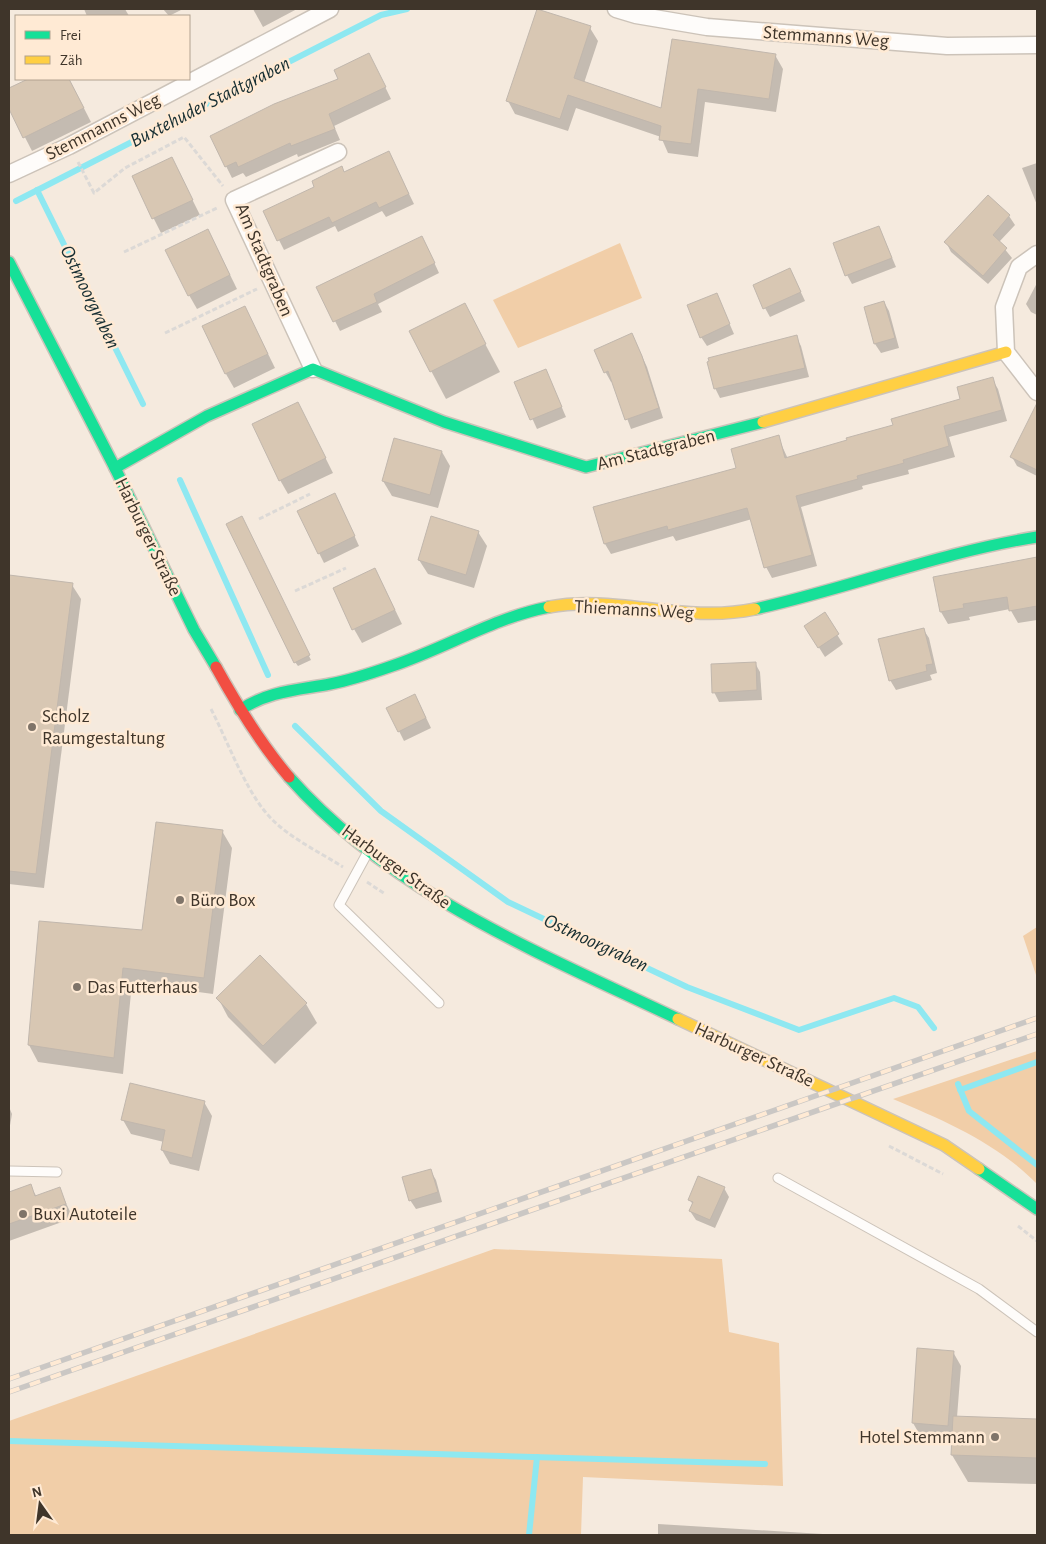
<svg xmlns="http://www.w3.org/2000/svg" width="1046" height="1544" font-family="'Alegreya Sans',sans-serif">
  <rect width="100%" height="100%" fill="#f5eade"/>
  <g fill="#f1cea8">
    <path d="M620,243L642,298L518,348L493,300Z"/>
    <path d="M1037,927V978L1023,936Z"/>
    <path d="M1037,1051V1184C997,1143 945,1121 893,1099Z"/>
    <path d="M494,1249L722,1259L729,1332L779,1343L783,1486L583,1477L581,1535H9V1421Z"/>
  </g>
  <g fill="#0003">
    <path d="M84,9H125L129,16H87Z"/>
    <path d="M163,9H183L169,16Z"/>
    <path d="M253,9H297L263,27Z"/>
    <path d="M590,28L598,41L584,83L662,109L673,40L775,55L783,69L776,112L705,102L698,157L668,153L661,137L576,108L568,131L515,114L508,101Z"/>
    <path d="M369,54L391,99L334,126L340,140L298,157L297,154L246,177L243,173L232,178L226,166Z"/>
    <path d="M31,79H69L91,122L32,151L9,106V90Z"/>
    <path d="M389,153L414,204L386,217L382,211L338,232L335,226L284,250L265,212Z"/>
    <path d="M172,159L200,215L161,233L133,177Z"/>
    <path d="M1037,163V205L1022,168Z"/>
    <path d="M1009,216L1015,225L999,242L1012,258L988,284L951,252L946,242Z"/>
    <path d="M879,227L896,267L852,284L847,275Z"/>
    <path d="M208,230L237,289L197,309L189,295Z"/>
    <path d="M427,247L439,273L378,304L382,312L340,331L318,287Z"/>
    <path d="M790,269L805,301L770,317L765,308Z"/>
    <path d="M1037,283V315L1031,312L1026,304Z"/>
    <path d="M717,295L734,334L707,346L701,337Z"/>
    <path d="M884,302L889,311L899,348L881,353L875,344Z"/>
    <path d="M464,304L500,372L446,399L410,331Z"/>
    <path d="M245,307L275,368L234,388L226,374Z"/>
    <path d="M632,335L647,367L663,418L631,429L613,381L611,382L606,373L596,350Z"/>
    <path d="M796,337L801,346L809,377L720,398L715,388Z"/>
    <path d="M992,379L998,389L1007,421L949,437L955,457L908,470L909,474L862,486L863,489L801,507L817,566L772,578L766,567L752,519L676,541L673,536L611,554L605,544L594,508L737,469L778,437L788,459L894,426L962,400Z"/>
    <path d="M550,380L566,417L537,429L516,383Z"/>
    <path d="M298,403L333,473L288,494L280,480Z"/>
    <path d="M1033,425L1037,427V476L1017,466L1012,457Z"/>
    <path d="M442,452L450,466L438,508L392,496L383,481Z"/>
    <path d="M340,504L359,546L324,563L319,553Z"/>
    <path d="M243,522L311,660L298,666L295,662Z"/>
    <path d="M478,532L487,546L474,588L428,574L419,560Z"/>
    <path d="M1037,559V620L1018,623L1010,609L969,617L970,620L948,624L941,612L935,578Z"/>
    <path d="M375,569L402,624L362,643L354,629Z"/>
    <path d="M9,577L72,585L81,599L44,888L9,884Z"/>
    <path d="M824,614L843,644L825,657L811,635Z"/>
    <path d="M923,629L929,638L937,673L930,675L932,680L896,690L890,680Z"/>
    <path d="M755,663L760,672L762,700L719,702L714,692Z"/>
    <path d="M420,705L431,728L404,741L399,731Z"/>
    <path d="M222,831L232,848L213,994L132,983L123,1074L38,1062L29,1045L143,932Z"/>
    <path d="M260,956L306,1004L317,1023L275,1064L228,1017L218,998Z"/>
    <path d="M204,1102L212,1116L199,1171L170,1164L162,1150L164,1142L131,1134L123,1120Z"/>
    <path d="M9,1107L12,1114L9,1131Z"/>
    <path d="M430,1170L436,1180L442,1202L416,1209L410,1200Z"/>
    <path d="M30,1186L37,1197L59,1188L73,1218L9,1241V1193Z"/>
    <path d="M724,1188L729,1197L715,1228L696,1220L690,1211L693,1205L690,1200Z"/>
    <path d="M953,1352L961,1366L957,1417L1037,1421V1484L968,1482L952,1455L953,1439L921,1437L913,1423Z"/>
    <path d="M658,1524L839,1535H658Z"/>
  </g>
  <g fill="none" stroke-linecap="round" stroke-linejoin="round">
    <g stroke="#8ee8f1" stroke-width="6">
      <path d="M37,190L143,404"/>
      <path d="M16,201L381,15L407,9"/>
      <path d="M180,480L268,675"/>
      <path d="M295,726L381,811L508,902L687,987L799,1030L894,998L918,1007L934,1028"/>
      <path d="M958,1084L969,1111L1037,1165"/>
      <path d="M960,1090L1037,1062"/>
      <path d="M9,1441L765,1464"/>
      <path d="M529,1535L537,1457"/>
    </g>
  </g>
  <g fill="#d8c7b3" stroke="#c1b7ad">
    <path d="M537,9L591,26L574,78L661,108L672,39L776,54L769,99L698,89L691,144L659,140L661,126L568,95L560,119L506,101Z"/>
    <path d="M369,53L386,87L329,114L335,129L291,146L290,143L238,167L236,162L225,167L210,136L274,104L338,79L334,70Z"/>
    <path d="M28,79H69L84,108L23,138L9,109V88Z"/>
    <path d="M389,151L409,194L379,208L376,202L332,223L329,217L277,241L263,211L314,187L312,181L342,166L344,172Z"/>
    <path d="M172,157L193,200L152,219L132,176Z"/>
    <path d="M988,195L1010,215L993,235L1007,248L983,276L944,242Z"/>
    <path d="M879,226L892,258L845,276L833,243Z"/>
    <path d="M208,229L230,275L188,296L165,250Z"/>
    <path d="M422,236L435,263L374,294L377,302L333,322L316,287Z"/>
    <path d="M790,268L801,292L763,309L753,285Z"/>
    <path d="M717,293L730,324L700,338L687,305Z"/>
    <path d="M884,301L895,338L874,344L864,307Z"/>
    <path d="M465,303L486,344L430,372L409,331Z"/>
    <path d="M245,306L268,354L225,374L202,326Z"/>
    <path d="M632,333L642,356L659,408L625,420L608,371L604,373L594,350Z"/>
    <path d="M797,335L805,368L714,389L707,362L709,361L708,358Z"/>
    <path d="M546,369L562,407L530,420L514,382Z"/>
    <path d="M993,377L1002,410L944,426L949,446L903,460L904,463L857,476L858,479L796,496L812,555L764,568L747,508L668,530L667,526L604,544L593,507L736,468L731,449L779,435L785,458L847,440L846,438L893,425L891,419L960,399L957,387Z"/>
    <path d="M298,402L326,458L279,481L252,424Z"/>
    <path d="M1037,403V470L1010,457Z"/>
    <path d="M394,438L442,451L430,495L382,481Z"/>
    <path d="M335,493L355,536L318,554L297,511Z"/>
    <path d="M242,516L310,655L294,663L226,524Z"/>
    <path d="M431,516L479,531L466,575L418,560Z"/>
    <path d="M1037,557V606L1009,611L1007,597L963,604L964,608L940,612L933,577Z"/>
    <path d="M375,568L395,610L352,630L333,588Z"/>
    <path d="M9,575L73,583L36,874L9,871Z"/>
    <path d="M825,612L839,634L818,648L804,626Z"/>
    <path d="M924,628L933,664L926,665L927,671L889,681L878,639Z"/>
    <path d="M756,662L757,690L712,693L711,664Z"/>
    <path d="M415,694L426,718L398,732L386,708Z"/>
    <path d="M156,822L223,830L204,978L123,968L114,1058L28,1045L39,921L142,930Z"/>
    <path d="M260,955L307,1003L263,1046L216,998Z"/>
    <path d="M130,1083L205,1101L192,1158L161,1150L165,1130L121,1120Z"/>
    <path d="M431,1169L438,1192L409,1201L402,1177Z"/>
    <path d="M698,1176L725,1187L710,1220L689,1211L693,1202L688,1200Z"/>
    <path d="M31,1184L35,1196L60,1187L66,1204L9,1224V1192Z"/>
    <path d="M917,1348L954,1351L948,1426L912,1423Z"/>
    <path d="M953,1416L1037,1419V1458L951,1455Z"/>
  </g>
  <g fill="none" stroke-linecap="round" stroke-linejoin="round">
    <g stroke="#ccc3b9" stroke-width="11">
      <g id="lane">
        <path d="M369,850L339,905L439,1003"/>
        <path d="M9,1171L57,1172"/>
        <path d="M778,1178L979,1289L1037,1332"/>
      </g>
    </g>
    <g stroke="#ccc3b9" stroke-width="19">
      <g id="street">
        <path d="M616,9L636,15L707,27L947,46L1037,45"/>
        <path d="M9,174L69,146L330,9"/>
        <path d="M1037,254L1019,267L1004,307L1006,352L1037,392"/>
        <path d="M313,369L234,200L338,152"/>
      </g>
    </g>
    <g stroke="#ccc3b9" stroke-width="14">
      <g id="fast">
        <path d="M9,262L115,468L194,630L216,667"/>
        <path d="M115,468L207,416L313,369L444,422L586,467L763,422"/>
        <path d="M755,609C850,588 941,552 1037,537"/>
        <path d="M240,710C268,691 298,690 330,684C351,680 372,673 392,666C446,648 493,618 549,607"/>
        <path d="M289,777C392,894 540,953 678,1019"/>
        <path d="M979,1169L1037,1209"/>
      </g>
    </g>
    <g stroke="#ccc3b9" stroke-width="14">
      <g id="slow">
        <path d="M763,422L1006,352"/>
        <path d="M549,607C616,594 683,624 755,609"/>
        <path d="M678,1019L944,1145L979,1169"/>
      </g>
    </g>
    <g stroke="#ccc3b9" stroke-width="14">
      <path id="jam" d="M216,667C237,705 260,743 289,777"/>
    </g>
    <g stroke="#dcd9d6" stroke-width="3" stroke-dasharray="5 2.5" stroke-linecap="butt">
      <path d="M78,162L94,193L125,168L184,137L223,186"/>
      <path d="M124,252L217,208"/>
      <path d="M165,333L257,289"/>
      <path d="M259,519L310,494"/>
      <path d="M295,591L346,568"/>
      <path d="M211,709C228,742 244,787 267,814C287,837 318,851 343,867"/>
      <path d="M367,882L385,894"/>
      <path d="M889,1146L943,1174"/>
      <path d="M1018,1226L1037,1241"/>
    </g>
    <use href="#lane" stroke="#fefcfa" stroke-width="9"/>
    <use href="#street" stroke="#fefcfa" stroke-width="16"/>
    <use href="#fast" stroke="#16e098" stroke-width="11"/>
    <use href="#slow" stroke="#ffcf43" stroke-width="11"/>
    <use href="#jam" stroke="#f24e42" stroke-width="11"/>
    <g stroke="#cac7c4" stroke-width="5.5">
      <g id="rail">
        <path d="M9,1379L1037,1018"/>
        <path d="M9,1392L1037,1034"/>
      </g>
    </g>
    <use href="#rail" stroke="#ffead4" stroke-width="4" stroke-dasharray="11" stroke-linecap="butt"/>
  </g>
  <g fill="#7f7469" stroke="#ffead4" stroke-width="2">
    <circle cx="32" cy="727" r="5"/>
    <circle cx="180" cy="900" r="5"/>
    <circle cx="77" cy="987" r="5"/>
    <circle cx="23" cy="1214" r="5"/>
    <circle cx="995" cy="1437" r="5"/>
  </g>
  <g text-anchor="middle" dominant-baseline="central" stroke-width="5" stroke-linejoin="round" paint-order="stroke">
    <g font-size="19" fill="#3f352a" stroke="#ffead4">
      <text transform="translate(826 37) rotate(4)">Stemmanns Weg</text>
      <text transform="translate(103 127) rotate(-27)">Stemmanns Weg</text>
      <text transform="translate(264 260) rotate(67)">Am Stadtgraben</text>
      <text transform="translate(656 450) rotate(-14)">Am Stadtgraben</text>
      <text transform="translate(148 537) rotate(64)">Harburger Straße</text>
      <text transform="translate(634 610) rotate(3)">Thiemanns Weg</text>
      <text transform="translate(396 867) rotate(36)">Harburger Straße</text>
      <text transform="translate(754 1055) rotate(25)">Harburger Straße</text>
    </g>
    <g font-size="19" fill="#3f352a" stroke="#ffead4" text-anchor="start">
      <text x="42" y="716">Scholz<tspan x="42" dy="22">Raumgestaltung</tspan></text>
      <text x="190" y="900">Büro Box</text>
      <text x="87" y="987">Das Futterhaus</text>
      <text x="33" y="1214">Buxi Autoteile</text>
      <text x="985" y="1437" text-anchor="end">Hotel Stemmann</text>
    </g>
    <g font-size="20" font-style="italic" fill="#172e32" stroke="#ffead4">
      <text transform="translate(210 102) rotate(-27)">Buxtehuder Stadtgraben</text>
      <text transform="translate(90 297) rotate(64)">Ostmoorgraben</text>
      <text transform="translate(596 943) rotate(25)">Ostmoorgraben</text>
    </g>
  </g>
  <rect width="1046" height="1544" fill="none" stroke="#3f352a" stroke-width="20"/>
  <rect x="15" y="15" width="175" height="65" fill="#ffead4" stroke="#b2a290"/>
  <rect x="25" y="31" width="25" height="8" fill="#16e098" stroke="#b2a290"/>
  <text x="60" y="40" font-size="15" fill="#3f352a">Frei</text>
  <rect x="25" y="56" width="25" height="8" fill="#ffcf43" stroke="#b2a290"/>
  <text x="60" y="65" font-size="15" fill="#3f352a">Zäh</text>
  <g transform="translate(40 1504) rotate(346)" stroke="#ffead4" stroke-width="4" paint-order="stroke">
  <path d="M0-4L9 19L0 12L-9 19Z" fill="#3f352a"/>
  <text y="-8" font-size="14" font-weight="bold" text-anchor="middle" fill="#3f352a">N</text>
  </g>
</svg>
